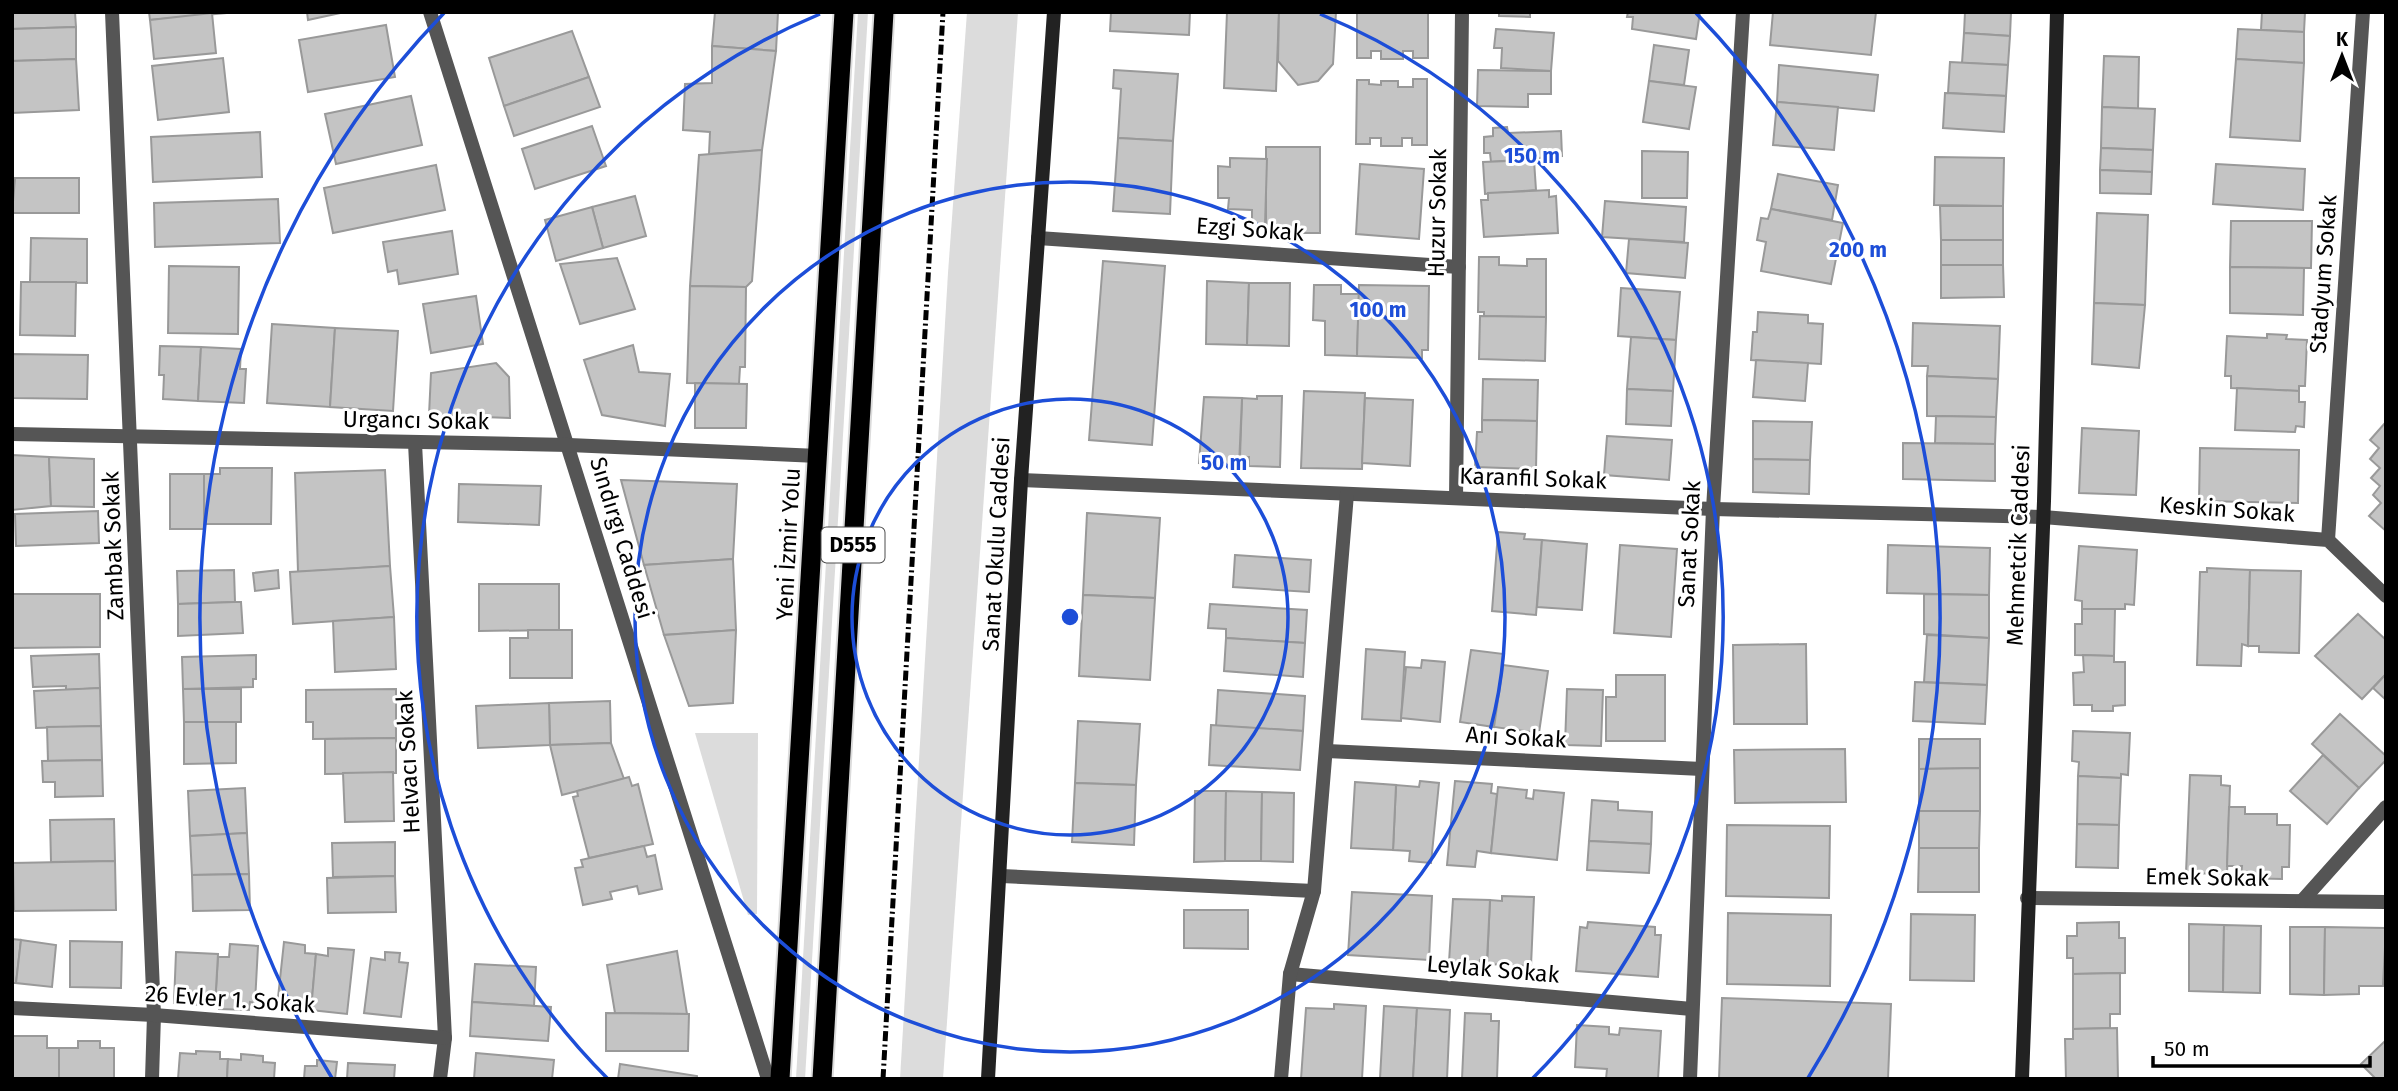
<svg xmlns="http://www.w3.org/2000/svg" width="2398" height="1091" font-family="'Fira Sans',sans-serif">
  <rect width="100%" height="100%" fill="#fff"/>
  <g fill="#dcdcdc">
    <path d="M858,12H868L805,1079H796Z"/>
    <path d="M967,12H1018L943,1079H900L948,273Z"/>
    <path d="M695,733H758L757,914L748,915Z"/>
  </g>
  <g fill="#c4c4c4" stroke="#999" stroke-width="2">
    <path d="M12,12H75L76,27L12,29Z"/>
    <path d="M149,12H226V13L150,20Z"/>
    <path d="M307,12H345L308,20Z"/>
    <path d="M715,12H778L776,51L712,46Z"/>
    <path d="M1111,12H1190L1189,35L1110,31Z"/>
    <path d="M1227,12H1279L1276,91L1224,88Z"/>
    <path d="M1279,12H1336L1333,64L1318,81L1298,85L1278,61Z"/>
    <path d="M1357,12H1428V58H1413V51H1403V59H1381V51H1371V58H1357Z"/>
    <path d="M1499,12H1530V17L1499,16Z"/>
    <path d="M1628,12H1700L1696,39L1632,29L1633,17H1627Z"/>
    <path d="M1773,12H1876L1871,55L1770,45Z"/>
    <path d="M1965,12H2011L2010,36L1964,33Z"/>
    <path d="M2262,12H2305L2304,32L2261,30Z"/>
    <path d="M212,13L216,53L154,59L150,20Z"/>
    <path d="M386,25L395,77L308,92L299,40Z"/>
    <path d="M76,27V59L12,61V29Z"/>
    <path d="M1496,29L1554,33L1551,71L1501,68L1502,48H1494Z"/>
    <path d="M2238,29L2304,32V63L2236,59Z"/>
    <path d="M572,31L589,77L504,106L489,58Z"/>
    <path d="M1964,33L2010,36L2008,65L1962,63Z"/>
    <path d="M1654,45L1689,50L1684,85L1649,81Z"/>
    <path d="M712,46L776,51L762,150L709,154L710,132L683,130L685,84L712,83Z"/>
    <path d="M2104,56L2139,57L2138,109L2102,107Z"/>
    <path d="M223,58L229,112L158,120L152,66Z"/>
    <path d="M76,59L79,110L12,113V61Z"/>
    <path d="M2236,59L2304,63L2300,141L2230,137Z"/>
    <path d="M1950,62L2008,65L2006,96L1948,93Z"/>
    <path d="M1779,65L1878,75L1874,111L1777,102Z"/>
    <path d="M1114,70L1178,74L1173,141L1118,138L1121,89L1113,88Z"/>
    <path d="M1478,70L1551,71V94H1528V107L1477,106Z"/>
    <path d="M589,77L600,107L514,136L504,106Z"/>
    <path d="M1413,79H1427V145H1412V138H1402V146H1381V138H1370V144H1356L1357,80H1369V84L1381,85V81H1398V87H1413Z"/>
    <path d="M1649,81L1696,87L1689,129L1643,122Z"/>
    <path d="M1945,93L2006,96L2004,132L1943,128Z"/>
    <path d="M411,96L422,145L336,164L325,114Z"/>
    <path d="M1777,102L1838,107L1834,150L1773,145Z"/>
    <path d="M2102,107L2155,109L2153,150L2101,148Z"/>
    <path d="M592,126L606,166L535,189L522,149Z"/>
    <path d="M1507,127L1508,133L1561,131L1562,156L1491,162L1490,153H1484V137L1493,136V128Z"/>
    <path d="M260,132L262,177L153,182L151,137Z"/>
    <path d="M1118,138L1173,141L1170,214L1113,211Z"/>
    <rect x="1266" y="147" width="54" height="86"/>
    <path d="M2101,148L2153,150L2152,172L2100,170Z"/>
    <path d="M762,150L752,281L746,287L690,286L699,155Z"/>
    <path d="M1642,151L1688,152L1687,198H1642Z"/>
    <path d="M1935,157L2004,158L2003,206L1934,205Z"/>
    <path d="M1230,158L1267,159L1265,225H1252V210L1228,209L1229,198H1218V166L1230,167Z"/>
    <path d="M1534,160L1536,190L1485,194L1483,162Z"/>
    <path d="M1360,164L1424,169L1419,239L1356,234Z"/>
    <path d="M2216,164L2305,169L2303,210L2213,204Z"/>
    <path d="M436,165L445,210L333,233L324,188Z"/>
    <path d="M2100,170L2152,172L2151,194L2100,193Z"/>
    <path d="M1778,174L1838,185L1832,220L1771,209Z"/>
    <path d="M15,178H79V213H12Z"/>
    <path d="M1549,190V197L1556,196L1558,233L1484,237L1481,200H1488V193Z"/>
    <path d="M635,196L646,236L603,248L592,207Z"/>
    <path d="M278,199L280,243L155,247L154,203Z"/>
    <path d="M1605,201L1686,207L1684,242L1602,237Z"/>
    <path d="M1940,206H2003V240H1941Z"/>
    <path d="M592,207L603,248L556,261L545,220Z"/>
    <path d="M1771,209L1843,223L1831,284L1761,271L1766,242L1757,240L1761,218L1768,219Z"/>
    <path d="M2097,213L2148,215L2145,305L2094,303Z"/>
    <path d="M2231,221H2312L2311,268L2230,267Z"/>
    <path d="M452,231L458,274L399,284L397,270L388,272L383,242Z"/>
    <path d="M31,238L87,239V283L30,282Z"/>
    <path d="M1629,239L1688,243L1685,278L1626,273Z"/>
    <rect x="1941" y="240" width="62" height="25"/>
    <path d="M1479,257H1499V265L1527,266V259H1546V317L1484,316V312H1478Z"/>
    <path d="M617,258L635,309L580,324L560,264Z"/>
    <path d="M1103,261L1165,266L1152,445L1089,440Z"/>
    <path d="M1941,265H2003L2004,297L1941,298Z"/>
    <path d="M169,266L239,267L238,334L168,333Z"/>
    <path d="M2230,267L2304,268L2303,315L2230,313Z"/>
    <path d="M1207,281L1249,283L1247,345L1206,344Z"/>
    <path d="M21,282H76L75,336L20,335Z"/>
    <path d="M1249,283H1290L1289,346L1247,345Z"/>
    <path d="M1314,285H1341V294H1359L1357,356L1325,355V321L1313,320Z"/>
    <path d="M1359,285L1429,286L1428,350H1422V358L1357,356Z"/>
    <path d="M690,286L746,287L745,367H740L739,384L687,383Z"/>
    <path d="M1621,288L1680,292L1676,340L1618,336Z"/>
    <path d="M476,296L483,344L431,353L423,304Z"/>
    <path d="M2094,303L2145,305L2139,368L2092,364Z"/>
    <path d="M1758,312L1808,315V323L1823,324L1821,364L1751,360L1753,332H1757Z"/>
    <path d="M1480,316L1546,317L1545,361L1479,359Z"/>
    <path d="M1913,323L2000,326L1998,379L1927,376L1928,366H1912Z"/>
    <path d="M272,324L335,328L330,407L267,403Z"/>
    <path d="M335,328L398,331L393,411L330,407Z"/>
    <path d="M2267,334L2287,335L2286,339L2307,340L2305,386H2299V391L2231,388V376H2225L2227,336L2267,338Z"/>
    <path d="M1631,337L1676,340L1673,391L1627,389Z"/>
    <path d="M633,345L639,372L670,374L665,426L602,415L584,360Z"/>
    <path d="M160,346L201,347L198,401L163,399L164,375H159Z"/>
    <path d="M201,347L241,349L240,369H246L244,403L198,401Z"/>
    <path d="M12,354L88,355L87,399L12,398Z"/>
    <path d="M1756,360L1808,363L1805,401L1753,397Z"/>
    <path d="M496,363L509,377L510,418L429,415L431,373Z"/>
    <path d="M1927,376L1998,379L1996,417L1927,416Z"/>
    <path d="M1483,379L1538,380L1537,421L1482,420Z"/>
    <path d="M695,383L747,384L746,428H695Z"/>
    <path d="M2237,388L2299,391V402H2305L2304,427L2296,426L2295,432L2235,430Z"/>
    <path d="M1627,389L1673,391L1671,426L1626,424Z"/>
    <path d="M1304,391L1365,393L1362,469L1301,468Z"/>
    <path d="M1257,396H1282L1280,467L1249,466V457H1240L1242,398L1257,399Z"/>
    <path d="M1204,397L1242,398L1239,466L1199,463Z"/>
    <path d="M1365,398L1413,400L1410,466L1362,463Z"/>
    <path d="M1936,416L1996,417L1995,444L1935,443Z"/>
    <path d="M1482,420L1537,421L1536,469L1475,467L1477,432H1482Z"/>
    <path d="M1753,421L1812,422L1810,460L1753,459Z"/>
    <path d="M2385,423L2386,424V531L2369,516L2381,503L2373,495L2380,486L2371,478L2380,468L2370,459L2379,448L2370,440Z"/>
    <path d="M2082,428L2139,431L2136,495L2079,493Z"/>
    <path d="M1607,436L1672,440L1669,480L1604,475Z"/>
    <path d="M1903,443L1995,444V481L1903,479Z"/>
    <path d="M2200,448L2299,450L2298,503L2199,501Z"/>
    <path d="M12,455L49,457L51,506L12,510Z"/>
    <path d="M49,457L94,459V507L51,506Z"/>
    <path d="M1753,459L1810,460L1809,494L1753,492Z"/>
    <path d="M220,468H272L271,524H204V474H220Z"/>
    <path d="M385,470L390,566L298,572L295,473Z"/>
    <rect x="170" y="474" width="34" height="55"/>
    <path d="M621,480L737,484L733,559L644,565Z"/>
    <path d="M459,484L541,486L539,525L458,522Z"/>
    <path d="M98,511L99,543L16,546L15,514Z"/>
    <path d="M1087,513L1160,518L1155,598L1083,595Z"/>
    <path d="M1498,532L1525,534L1524,539L1542,540L1536,615L1492,611Z"/>
    <path d="M1542,540L1587,544L1582,610L1537,607Z"/>
    <path d="M1620,545L1677,549L1671,637L1614,633Z"/>
    <path d="M1888,545L1990,548L1989,595L1887,593Z"/>
    <path d="M2079,546L2137,550L2134,605L2125,604V609H2082V601L2075,600Z"/>
    <path d="M1235,555L1311,560L1309,592L1233,587Z"/>
    <path d="M733,559L736,630L664,635L644,565Z"/>
    <path d="M390,566L394,617L293,624L290,572Z"/>
    <path d="M2207,568L2250,570L2248,646L2242,644L2241,666L2197,665L2200,572H2207Z"/>
    <path d="M234,570L235,602L178,604L177,571Z"/>
    <path d="M278,570L279,588L255,591L253,573Z"/>
    <path d="M2250,570L2301,571L2299,653L2259,652V646H2248Z"/>
    <path d="M479,584H559V630L479,631Z"/>
    <path d="M13,594H100V647L13,648Z"/>
    <path d="M1924,594L1989,595V638L1924,634Z"/>
    <path d="M1083,595L1155,598L1150,680L1079,676Z"/>
    <path d="M235,602H241L243,633L178,636V604Z"/>
    <path d="M1210,604L1307,610L1305,643L1226,638V629L1208,628Z"/>
    <path d="M2082,609H2115L2114,656L2075,655V624H2082Z"/>
    <path d="M2358,614L2386,640V674L2362,699L2315,656Z"/>
    <path d="M394,617L396,669L335,672L333,621Z"/>
    <path d="M528,630H572V678H510V638H528Z"/>
    <path d="M736,630L733,703L689,706L664,635Z"/>
    <path d="M1927,635L1989,638L1987,685L1924,682Z"/>
    <path d="M1226,638L1305,643L1303,677L1224,671Z"/>
    <path d="M1806,644L1807,724H1734L1733,645Z"/>
    <path d="M1366,649L1405,652L1401,721L1362,719Z"/>
    <path d="M1471,650L1504,654L1494,727L1460,722Z"/>
    <path d="M99,654L100,688L66,690V686L33,687L31,656Z"/>
    <path d="M256,655V679H253V687L183,689L182,657Z"/>
    <path d="M2083,655L2114,656V662H2125V705L2113,706V711H2092V705H2074L2073,673L2084,672Z"/>
    <path d="M1422,660L1445,662L1440,722L1401,718L1406,667L1421,668Z"/>
    <path d="M1503,665L1548,671L1539,733L1494,727Z"/>
    <path d="M2386,674V700L2373,688Z"/>
    <path d="M1616,675H1665V741H1606V697H1616Z"/>
    <path d="M1915,682L1987,685L1985,724L1913,721Z"/>
    <path d="M100,688L101,726L36,728L34,691Z"/>
    <path d="M183,689H241V722H184Z"/>
    <path d="M396,689V738L313,739V722H306V690Z"/>
    <path d="M1567,689L1603,690L1601,746L1565,745Z"/>
    <path d="M1218,690L1305,696L1303,731L1216,726Z"/>
    <path d="M610,701L611,743L550,745L549,703Z"/>
    <path d="M549,703L550,745L478,748L476,706Z"/>
    <path d="M2340,714L2386,756V760L2359,788L2312,744Z"/>
    <path d="M1078,721L1140,724L1136,785L1075,783Z"/>
    <path d="M184,722H236V763L184,764Z"/>
    <path d="M1211,725L1303,731L1300,770L1209,765Z"/>
    <path d="M101,726L102,760L48,761L47,727Z"/>
    <path d="M2073,731L2130,733L2128,775L2121,774V778L2078,776L2079,762L2072,761Z"/>
    <path d="M396,738V773L325,774V739Z"/>
    <path d="M1919,739H1980V768L1919,769Z"/>
    <path d="M611,743L624,779L562,795L550,745Z"/>
    <path d="M1845,749L1846,802L1735,803L1734,750Z"/>
    <path d="M2323,755L2359,788L2327,824L2290,791Z"/>
    <path d="M102,760L103,796L55,797V782H43L42,761Z"/>
    <path d="M1980,768V811H1919V769Z"/>
    <path d="M393,772L394,821L345,822L343,773Z"/>
    <path d="M2190,775L2221,776V785L2230,786L2227,874L2186,873Z"/>
    <path d="M2078,776L2121,778L2119,825L2077,824Z"/>
    <path d="M629,777L632,786L638,784L653,844L589,858L573,797L578,796L577,791Z"/>
    <path d="M1420,781L1439,783L1431,863L1409,861L1410,851L1393,850L1396,785L1419,787Z"/>
    <path d="M1455,781L1492,784L1491,793L1497,794L1491,853L1477,851L1475,867L1447,865Z"/>
    <path d="M1355,782L1396,785L1393,850L1351,848Z"/>
    <path d="M1075,783L1136,785L1134,845L1072,842Z"/>
    <path d="M1498,787L1527,790L1526,798L1533,799L1534,790L1564,793L1557,860L1491,853Z"/>
    <path d="M245,788L247,833L190,836L188,791Z"/>
    <path d="M1195,791H1226L1225,861L1194,862Z"/>
    <path d="M1226,791L1262,792L1261,861H1225Z"/>
    <path d="M1262,792L1294,793L1293,862L1261,861Z"/>
    <path d="M1592,800L1618,802V810L1652,812L1651,844L1589,841Z"/>
    <path d="M2229,807H2245V814H2277V825H2290L2289,867H2282V879L2241,878L2242,866H2227Z"/>
    <path d="M1919,811H1980L1979,848H1919Z"/>
    <path d="M114,819L115,861L51,862L50,820Z"/>
    <path d="M2077,824L2119,825L2118,868L2076,867Z"/>
    <path d="M1727,825L1830,826L1829,898L1726,896Z"/>
    <path d="M247,833L249,874L192,875L190,836Z"/>
    <path d="M1589,841L1651,844L1649,873L1587,870Z"/>
    <path d="M395,842V876L333,877L332,843Z"/>
    <path d="M644,846L647,857L655,855L662,889L639,894L637,886L610,892L612,899L583,905L575,868L583,867L581,860Z"/>
    <path d="M1919,848H1979V892H1918Z"/>
    <path d="M115,861L116,910L14,911L13,863Z"/>
    <path d="M249,874L250,910L193,911L192,875Z"/>
    <path d="M395,876L396,912L328,913L327,878Z"/>
    <path d="M1352,892L1432,896L1429,960L1348,955Z"/>
    <path d="M1502,896L1534,897L1531,966L1487,964L1490,900L1502,901Z"/>
    <path d="M1453,899L1490,900L1487,960H1480V964L1449,962Z"/>
    <path d="M1184,910H1248V949L1184,948Z"/>
    <path d="M1728,913L1831,915L1830,986L1727,984Z"/>
    <path d="M1911,914L1975,915L1974,981L1910,980Z"/>
    <path d="M1588,922L1655,927V935H1661L1658,977L1576,971L1580,927L1587,928Z"/>
    <path d="M2119,922V938H2125V973L2073,974V958H2067V936H2077V923Z"/>
    <path d="M2189,924L2224,925L2223,992L2189,991Z"/>
    <path d="M2224,925L2261,926L2260,993L2223,992Z"/>
    <path d="M2290,927H2325L2324,995L2290,994Z"/>
    <path d="M2325,927L2386,928L2383,986H2359V994L2324,995Z"/>
    <path d="M12,939L21,940L16,983H12Z"/>
    <path d="M21,940L56,945L52,987L16,983Z"/>
    <path d="M70,941L122,942L121,988L70,987Z"/>
    <path d="M284,942L305,945V953L316,954L311,1010L277,1007Z"/>
    <path d="M230,944L258,946L255,1003L250,1002L249,1010L219,1009V1006H215L218,957H229Z"/>
    <path d="M328,948L354,950L347,1014L311,1010L316,954L328,956Z"/>
    <path d="M677,951L687,1014L615,1013L607,965Z"/>
    <path d="M176,952L218,954L215,1006L174,1003Z"/>
    <path d="M385,952L400,953L399,962L408,963L401,1017L364,1013L371,958L385,960Z"/>
    <path d="M475,964L536,967L534,1006L472,1002Z"/>
    <path d="M2120,973V1014H2110V1028L2073,1029V974Z"/>
    <path d="M1722,998L1891,1004L1888,1079H1719Z"/>
    <path d="M472,1002L551,1007L548,1041L470,1036Z"/>
    <path d="M1334,1004L1366,1006L1362,1079H1301L1306,1008L1334,1009Z"/>
    <path d="M1384,1006L1417,1008L1413,1079H1380Z"/>
    <path d="M1417,1008L1450,1010L1447,1079H1413Z"/>
    <path d="M606,1013L689,1014L688,1051H606Z"/>
    <path d="M1465,1013L1491,1014V1021H1499L1497,1079H1462Z"/>
    <path d="M1577,1025L1609,1027V1034L1619,1035L1620,1028L1661,1031L1658,1079H1606L1607,1069L1575,1067Z"/>
    <path d="M2117,1028L2118,1079H2066L2065,1039H2073V1029Z"/>
    <path d="M12,1036H47V1048H59V1079H12Z"/>
    <path d="M2386,1040V1079H2376L2361,1064Z"/>
    <path d="M78,1041H100V1048H114V1079H59V1048H78Z"/>
    <path d="M196,1051L220,1052V1059H228L227,1079H178L180,1053L196,1054Z"/>
    <path d="M476,1053L554,1060L552,1079H474Z"/>
    <path d="M241,1054L263,1056V1062L275,1063L274,1079H227L228,1059L241,1060Z"/>
    <path d="M317,1060L337,1062L335,1079H304L305,1066H317Z"/>
    <path d="M348,1063L395,1065L394,1079H347Z"/>
    <path d="M620,1064L697,1076V1079H618Z"/>
  </g>
  <g fill="none" stroke-linecap="round" stroke-linejoin="round">
    <g stroke="#dbdbdb" stroke-width="23">
      <g id="trunk">
        <path d="M780,1079L844,12"/>
        <path d="M822,1079L884,12"/>
      </g>
    </g>
    <g stroke="#555" stroke-width="14">
      <path d="M112,12L154,1015L152,1079"/>
      <path d="M430,12L768,1079"/>
      <path d="M1038,238L1459,267"/>
      <path d="M12,434L569,445L818,456"/>
      <path d="M415,443L445,1038L440,1079"/>
      <path d="M1021,480L1713,509L2043,517L2328,540L2386,596"/>
      <path d="M1456,498L1462,12"/>
      <path d="M2328,540L2363,12"/>
      <path d="M1327,751L1702,769"/>
      <path d="M1001,876L1314,891"/>
      <path d="M2027,898L2386,902"/>
      <path d="M2302,901L2386,807"/>
      <path d="M1290,974L1692,1009"/>
      <path d="M12,1008L154,1015L445,1038"/>
      <path d="M1281,1079L1290,974L1314,891L1347,494"/>
      <path d="M1690,1079L1713,509L1743,12"/>
    </g>
    <g stroke="#222" stroke-width="14">
      <path d="M988,1079L1021,480L1054,12"/>
      <path d="M2022,1079L2044,501L2057,12"/>
    </g>
    <use href="#trunk" stroke="#000" stroke-width="19"/>
    <path stroke="#000" stroke-width="5" stroke-dasharray="10 3.5 2 3.5" stroke-linecap="butt" d="M883,1079L943,12"/>
  </g>
  <g fill="none" stroke="#1d4ed8" stroke-width="3.5">
    <circle cx="1070" cy="617" r="218"/>
    <circle cx="1070" cy="617" r="435"/>
    <path d="M608 1079A653 653 0 0 1 820 14M1320 14A653 653 0 0 1 1532 1079"/>
    <path d="M332 1078A870 870 0 0 1 444 13M1696 13A870 870 0 0 1 1808 1078"/>
  </g>
  <g text-anchor="middle" dominant-baseline="central" stroke-width="6" stroke-linejoin="round" paint-order="stroke">
    <rect fill="#fff" stroke="#4c4c4c" stroke-width="2" x="821.5" y="527.5" width="63" height="35" rx="5"/>
    <g font-size="21" font-weight="bold" fill="#000">
      <text x="853" y="545">D555</text>
    </g>
    <g font-size="23" fill="#000" stroke="#fff">
      <text transform="translate(1437 213) rotate(-89)">Huzur Sokak</text>
      <text transform="translate(1250 229) rotate(4)">Ezgi Sokak</text>
      <text transform="translate(2323 274) rotate(-86)">Stadyum Sokak</text>
      <text transform="translate(416 420) rotate(1)">Urgancı Sokak</text>
      <text transform="translate(1533 478) rotate(2)">Karanfil Sokak</text>
      <text transform="translate(2227 509) rotate(4)">Keskin Sokak</text>
      <text transform="translate(622 538) rotate(73)">Sındırgı Caddesi</text>
      <text transform="translate(788 544) rotate(-87)">Yeni İzmir Yolu</text>
      <text transform="translate(996 544) rotate(-87)">Sanat Okulu Caddesi</text>
      <text transform="translate(1689 544) rotate(-87)">Sanat Sokak</text>
      <text transform="translate(2018 545) rotate(-88)">Mehmetcik Caddesi</text>
      <text transform="translate(113 546) rotate(-92)">Zambak Sokak</text>
      <text transform="translate(1516 737) rotate(3)">Anı Sokak</text>
      <text transform="translate(408 762) rotate(-93)">Helvacı Sokak</text>
      <text transform="translate(2207 877) rotate(1)">Emek Sokak</text>
      <text transform="translate(1493 969) rotate(5)">Leylak Sokak</text>
      <text transform="translate(230 999) rotate(4)">26 Evler 1. Sokak</text>
    </g>
  </g>
  <circle cx="1070" cy="617" r="10" fill="#1d4ed8" stroke="#fff" stroke-width="3.5"/>
  <g font-size="21" text-anchor="middle" font-weight="bold" fill="#1d4ed8" stroke="#fff" stroke-width="6" stroke-linejoin="round" paint-order="stroke">
    <text x="1532" y="163">150 m</text>
    <text x="1858" y="257">200 m</text>
    <text x="1378" y="317">100 m</text>
    <text x="1224" y="470">50 m</text>
  </g>
  <rect width="2398" height="1091" fill="none" stroke="#000000" stroke-width="28"/>
  <g transform="translate(2342 56)" stroke="#ffffff" stroke-width="5" paint-order="stroke">
  <path d="M0-5L12 26L0 18L-12 26Z" fill="#000000"/>
  <text y="-10" font-size="19" font-weight="bold" text-anchor="middle" fill="#000000">K</text>
  </g>
  <path d="M2153 1056v10h217v-10" fill="none" stroke="#000000" stroke-width="3.5"/>
  <text x="2164" y="1056" font-size="21" fill="#000000" stroke="#ffffff" stroke-width="5" paint-order="stroke">50 m</text>
</svg>
